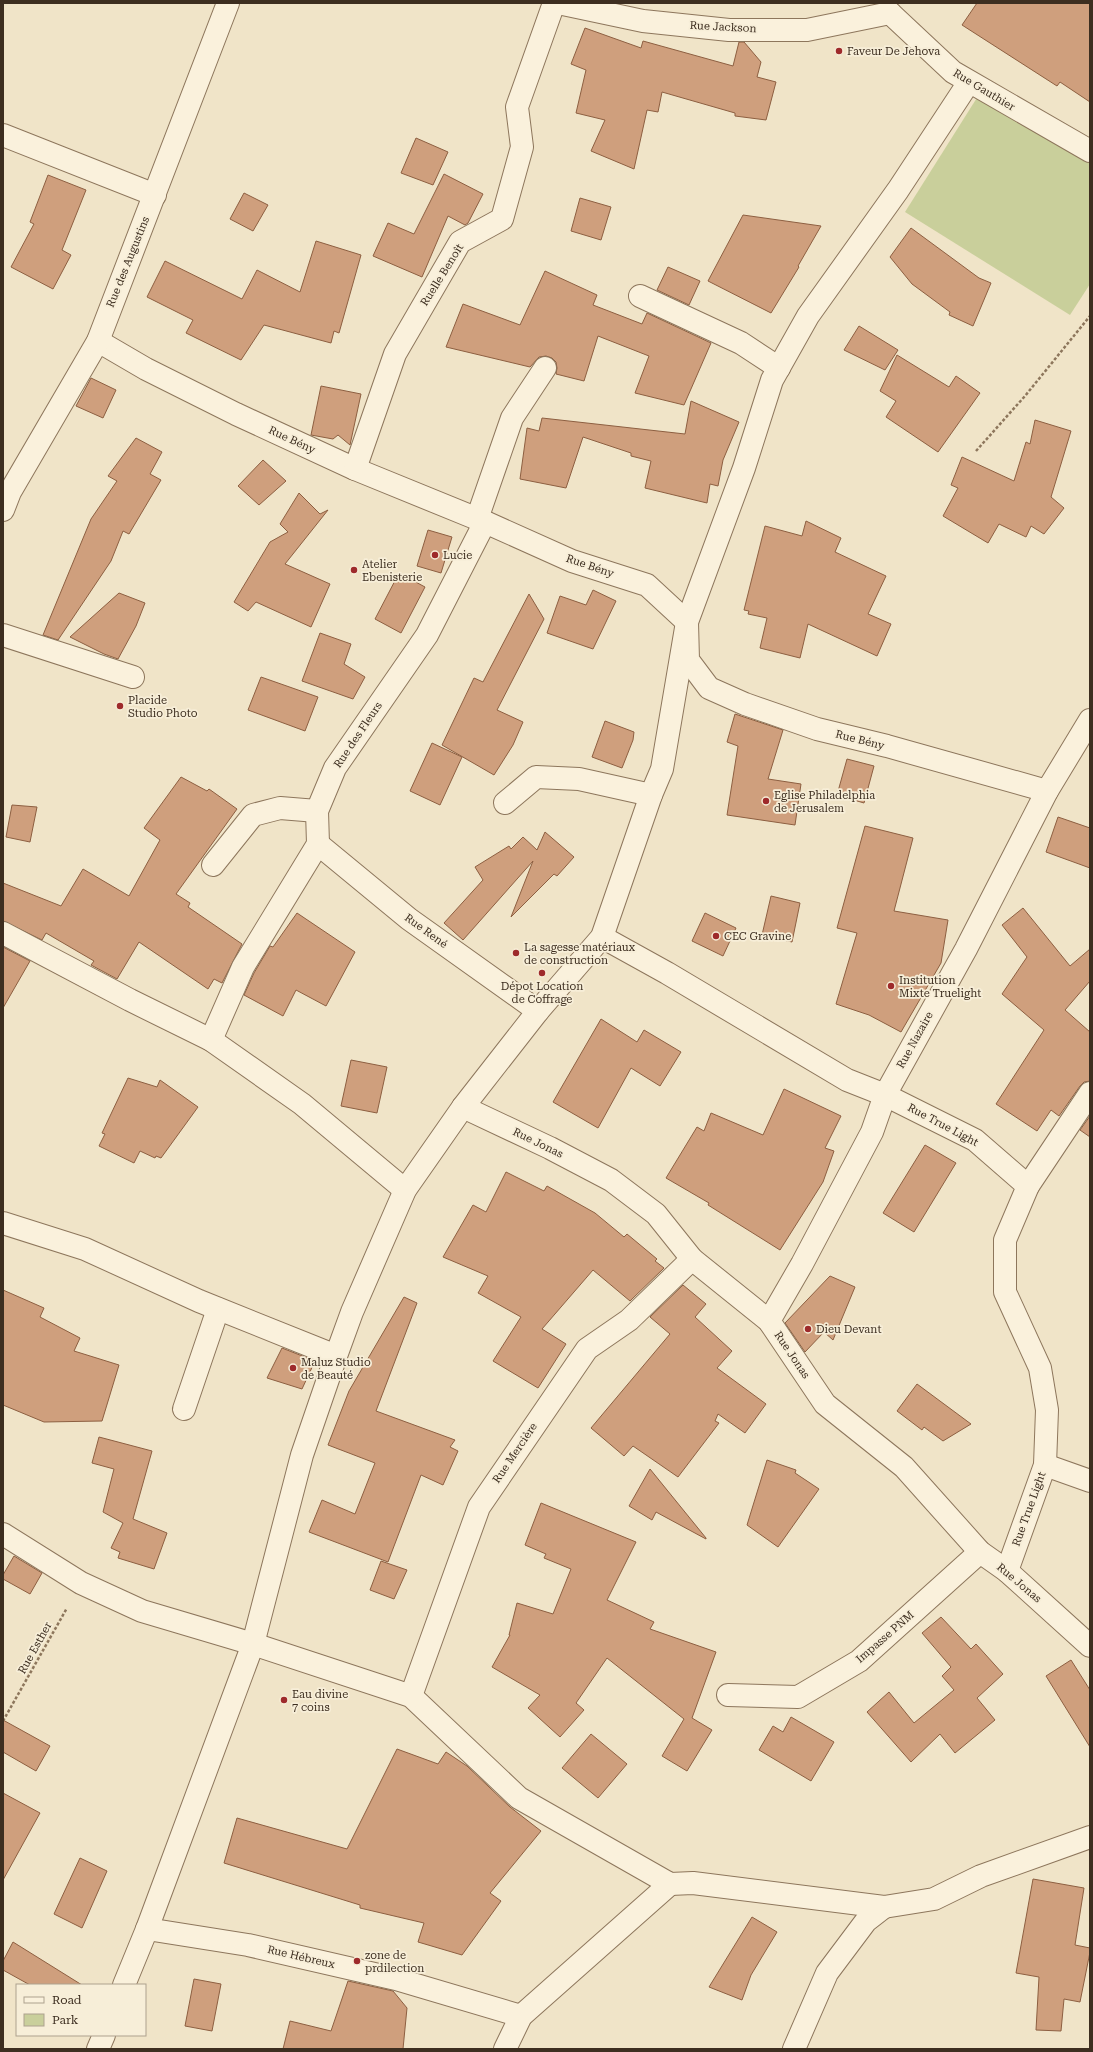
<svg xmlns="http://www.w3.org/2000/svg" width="1093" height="2052" font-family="'Roboto Serif',serif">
  <rect width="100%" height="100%" fill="#f0e4c8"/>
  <path fill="#c9cf9b" d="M985,85L1090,151V284L1070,315L905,212Z"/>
  <g fill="#cf9f7d" stroke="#8d5f41">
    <path d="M977,3H1090V102L1060,82L1057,86L962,25Z"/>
    <path d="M585,28L641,48L643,41L733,66L739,42H744L761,62L757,77L776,82L766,120L735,116V113L662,92L658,112L647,110L634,169L591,151L605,120L576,113L586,70L571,64Z"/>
    <path d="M416,138L448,152L433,185L401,173Z"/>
    <path d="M444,174L483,194L468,223L465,225L448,216L422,277L373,256L388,223L414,234Z"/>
    <path d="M48,175L86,190L62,250L71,255L53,289L11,267L34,224L30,222Z"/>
    <path d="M244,193L268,205L253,231L230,219Z"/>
    <path d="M580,198L611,207L601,240L571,231Z"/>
    <path d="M743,215L821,226L798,266L799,267L771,313L708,281Z"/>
    <path d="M911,228L979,278L991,283L973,326L949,315L950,312L912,284L890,257Z"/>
    <path d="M316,241L361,255L339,333L334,331L331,343L264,325L241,360L186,333L193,320L147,297L165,261L242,299L257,270L300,292Z"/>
    <path d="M668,267L700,281L689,305L657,290Z"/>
    <path d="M545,271L597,295L593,305L642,324L647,313L711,343L684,405L635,393L649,356L598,336L584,381L556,374L557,368L556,362L552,358L546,356L539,357L530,367L446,347L463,304L520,325Z"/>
    <path d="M859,326L898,350L885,370L844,350Z"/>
    <path d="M897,355L949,387L956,376L980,393L938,452L886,417L896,401L880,391Z"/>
    <path d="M91,378L116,390L103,418L76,406Z"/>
    <path d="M321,386L361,394L350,445L338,435L333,439L311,435Z"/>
    <path d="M691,401L739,422L723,460L718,486L710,484L707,503L645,488L651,461L631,456V453L583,437L566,488L520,479L527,428L539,431L542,418L685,434Z"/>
    <path d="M1035,420L1071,431L1051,497L1064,508L1044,534L1031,526L1026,537L999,524L988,543L943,516L958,488L951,485L962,457L1014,481L1026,442L1030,444Z"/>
    <path d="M136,438L162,452L150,474L161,480L129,534L123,531L111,561L58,640L43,635L91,519L117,481L108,476Z"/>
    <path d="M263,460L286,481L259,505L238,486Z"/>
    <path d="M299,493L320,514L328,510L285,564L330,584L311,627L256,602L248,611L234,602L270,542L288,532L280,524Z"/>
    <path d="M806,521L841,538L835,552L886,576L868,614L891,624L877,656L808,624L800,658L760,648L767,618L748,614L749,611L744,610L765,526L802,536Z"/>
    <path d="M428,530L452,537L441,573L417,566Z"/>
    <path d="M399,573L425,587L401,633L375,619Z"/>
    <path d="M593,590L616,601L593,649L547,633L560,596L586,605Z"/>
    <path d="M119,593L145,603L136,626L118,659L104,654L70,637Z"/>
    <path d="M529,594L544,619L497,710L523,722L513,745L494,775L442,745L474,678L483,682Z"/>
    <path d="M320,633L351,644L344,664L365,677L353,699L302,681Z"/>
    <path d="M261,677L318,697L305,731L248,710Z"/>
    <path d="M735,714L783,730L768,779L801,784L795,825L727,815L738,746L727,742Z"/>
    <path d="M605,721L634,732L633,740L622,768L592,757Z"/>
    <path d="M432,743L462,757L440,805L410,791Z"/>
    <path d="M847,759L874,766L864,803L837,795Z"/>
    <path d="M181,777L207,791L209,789L237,809L176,894L190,903L188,907L242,944L222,983L214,979L208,989L139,942L117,979L91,965L94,961L46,933L42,940L3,921V883L61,906L83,869L129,896L160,840L144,828Z"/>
    <path d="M12,805L37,807L30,842L6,837Z"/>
    <path d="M1058,817L1090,828V868L1046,852Z"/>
    <path d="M865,826L913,838L894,911L948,920L941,963L901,1032L869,1015L836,1004L857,933L837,928Z"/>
    <path d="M545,832L574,857L557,876L554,874L511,917L533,861L463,940L444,923L483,880L475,867L509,846L511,849L523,837L537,850Z"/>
    <path d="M771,896L800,903L792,942L762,935Z"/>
    <path d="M1023,908L1070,966L1090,949V981L1065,1010L1090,1032V1081L1084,1082L1080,1086L1059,1116L1051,1110L1037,1131L996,1104L1044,1030L1002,994L1027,957L1002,925Z"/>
    <path d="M297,913L355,952L326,1006L296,990L283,1016L244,995L254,973L270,946L273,947Z"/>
    <path d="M705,913L736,928L723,956L692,941Z"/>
    <path d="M3,947L30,961L3,1008Z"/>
    <path d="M601,1019L637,1042L644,1030L681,1052L660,1086L631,1068L598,1128L553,1102Z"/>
    <path d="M351,1060L387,1067L377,1113L341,1106Z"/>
    <path d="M128,1078L157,1087L160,1080L198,1107L161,1158L156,1156L155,1158L140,1151L134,1163L99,1146L105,1134L102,1133Z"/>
    <path d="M784,1089L841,1116L825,1148L834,1151L823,1182L780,1250L708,1205L709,1203L666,1178L697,1127L704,1131L711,1113L763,1135Z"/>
    <path d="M1090,1116V1137L1080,1130Z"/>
    <path d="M925,1145L956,1163L914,1232L883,1213Z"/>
    <path d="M506,1172L544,1191L547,1186L595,1213L624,1237L627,1234L657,1259L655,1261L664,1268L630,1301L593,1270L542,1329L566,1344L538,1388L493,1361L521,1317L478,1293L488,1276L443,1257L473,1205L486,1212Z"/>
    <path d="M830,1276L855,1287L833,1340L824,1332L805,1352L785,1323Z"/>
    <path d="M683,1285L706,1304L695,1317L732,1351L717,1368L766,1404L745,1433L718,1414L715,1421L719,1423L678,1477L633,1446L624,1456L591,1428L670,1334L650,1317Z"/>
    <path d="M3,1290L44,1308L40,1317L80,1338L74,1351L119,1365L102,1421L44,1422L3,1405Z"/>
    <path d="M404,1297L417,1303L376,1411L455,1440L450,1447L458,1451L443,1485L421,1475L388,1562L309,1532L322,1500L355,1514L375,1463L328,1445L349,1391Z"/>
    <path d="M282,1348L315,1361L302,1389L267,1378Z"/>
    <path d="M917,1384L971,1424L943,1441L924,1427L922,1430L897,1411Z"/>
    <path d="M99,1437L152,1451L133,1519L167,1533L154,1569L118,1558L120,1552L111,1548L123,1523L103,1512L114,1469L92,1463Z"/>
    <path d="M767,1460L796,1470L795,1473L819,1489L778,1547L747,1525Z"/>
    <path d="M650,1469L706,1538V1539L656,1512L652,1520L629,1506Z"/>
    <path d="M541,1503L636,1542L607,1600L654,1622L650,1629L716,1652L692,1718L712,1730L687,1771L662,1756L684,1719L607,1658L576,1703L584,1710L560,1737L528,1708L540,1695L492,1667L510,1635H509L517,1603L553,1614L571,1569L544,1558L546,1554L525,1545Z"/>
    <path d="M14,1556L42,1573L30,1594L3,1579V1575Z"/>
    <path d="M381,1561L407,1570L394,1599L370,1590Z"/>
    <path d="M941,1617L971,1649L976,1644L1003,1674L977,1698L995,1720L955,1753L940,1734L911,1762L867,1712L889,1692L914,1723L954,1690L942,1676L951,1667L922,1633Z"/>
    <path d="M1071,1660L1090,1690V1747L1046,1676Z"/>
    <path d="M791,1717L834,1742L811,1781L759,1750L773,1726L783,1732Z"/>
    <path d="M3,1720L50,1746L36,1771L3,1752Z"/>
    <path d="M591,1734L627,1764L598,1798L562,1768Z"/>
    <path d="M397,1749L438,1764L446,1752L467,1766L510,1807L541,1831L490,1893L501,1901L462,1955L418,1942L424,1923L360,1908V1905L224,1863L237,1818L347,1849Z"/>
    <path d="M3,1793L40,1813L3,1880Z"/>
    <path d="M80,1858L107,1871L82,1928L54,1914Z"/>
    <path d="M1033,1879L1084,1888L1075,1945L1090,1948V1952L1080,2002L1064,1999L1061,2031L1036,2030L1039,1977L1016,1973Z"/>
    <path d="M752,1917L777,1932L751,1975L742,2000L709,1987Z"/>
    <path d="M13,1942L82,1985H30L3,1970V1961Z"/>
    <path d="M194,1979L221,1984L212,2031L185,2026Z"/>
    <path d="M348,1981L393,1991L407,2008L403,2049H283L290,2021L331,2031Z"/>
  </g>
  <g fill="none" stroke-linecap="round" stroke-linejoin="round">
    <g stroke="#8d765c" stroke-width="24">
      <g id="minor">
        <path d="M558,3L643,21L729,30H807L890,13"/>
        <path d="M890,13L953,72L1090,151"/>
        <path d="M3,135L155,195"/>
        <path d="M640,296L741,343L779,368"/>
        <path d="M98,341L146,369L236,414L355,469L485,522L572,561L647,585L687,622L688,660L709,688L745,704L817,729L887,746L1047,791"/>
        <path d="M355,469L395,354L460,242L502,219L522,147L517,107L554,3"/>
        <path d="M3,510L10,492L98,341L228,3"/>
        <path d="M477,519L512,418L545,368"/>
        <path d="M3,635L133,677"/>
        <path d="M505,803L536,777L579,779L651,795"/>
        <path d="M318,844L409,919L538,1011"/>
        <path d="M213,865L253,815L280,808L317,811"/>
        <path d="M3,933L130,1000L211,1040L302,1104L405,1190"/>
        <path d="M602,937L667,973L847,1080L885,1095L975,1140L1028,1186L1005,1240V1292L1040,1368L1047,1410L1045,1465L1007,1571"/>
        <path d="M211,1040L243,967L318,844L317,811L335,768L427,635L485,522"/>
        <path d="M463,1107L550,1148L611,1180L656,1214L692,1259L769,1321L825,1404L904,1467L980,1552L1007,1571L1090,1646"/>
        <path d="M1028,1186L1090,1093"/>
        <path d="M3,1223L85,1249L199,1301L336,1356"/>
        <path d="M769,1321L802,1264L872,1132L885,1095L966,949L1047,791L1090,720"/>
        <path d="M184,1409L218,1309"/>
        <path d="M1045,1465L1090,1481"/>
        <path d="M3,1534L81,1583L142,1611L253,1644L411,1696L519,1798L670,1884L693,1883L884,1907L934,1899L981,1876L1090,1837"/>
        <path d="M728,1695L798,1697L859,1661L980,1552"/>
        <path d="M411,1696L479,1507L587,1349L629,1320L692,1259"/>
        <path d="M147,1929L248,1945L396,1979L521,2016"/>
        <path d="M124,1985L147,1929L253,1644L302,1455L336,1356L352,1312L405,1190L463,1107L538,1011L602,937L651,795L662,769L687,622L744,468L772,380L808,316L898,190L969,82"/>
        <path d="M98,2049L104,2035"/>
        <path d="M505,2049L521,2016L670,1884"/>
        <path d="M794,2049L827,1973L866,1921L884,1907"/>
      </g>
    </g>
    <g stroke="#8d765c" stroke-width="2.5" stroke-dasharray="3 2" stroke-linecap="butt">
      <path d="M976,451L1025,396L1090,316"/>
      <path d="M3,1721L67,1608"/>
    </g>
    <use href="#minor" stroke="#faf1dc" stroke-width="22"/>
  </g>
  <g fill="#9e2a2b" stroke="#f7eed8" stroke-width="1.5">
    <circle cx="839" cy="51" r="4"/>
    <circle cx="435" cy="555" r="4"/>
    <circle cx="354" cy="570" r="4"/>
    <circle cx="120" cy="706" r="4"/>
    <circle cx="766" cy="801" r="4"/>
    <circle cx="716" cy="936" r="4"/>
    <circle cx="516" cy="953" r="4"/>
    <circle cx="542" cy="973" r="4"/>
    <circle cx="891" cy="986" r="4"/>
    <circle cx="808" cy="1329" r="4"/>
    <circle cx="293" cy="1368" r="4"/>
    <circle cx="284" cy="1700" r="4"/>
    <circle cx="357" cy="1961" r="4"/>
  </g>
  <g text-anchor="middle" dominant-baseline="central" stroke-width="3.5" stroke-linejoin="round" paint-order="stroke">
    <g font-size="11" fill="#3d2e20" stroke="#f7eed8">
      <text transform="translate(723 27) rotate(3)">Rue Jackson</text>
      <text transform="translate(984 90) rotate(31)">Rue Gauthier</text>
      <text transform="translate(128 262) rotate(-68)">Rue des Augustins</text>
      <text transform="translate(442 275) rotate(-58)">Ruelle Benoît</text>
      <text transform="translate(292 440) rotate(25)">Rue Bény</text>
      <text transform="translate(590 566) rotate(19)">Rue Bény</text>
      <text transform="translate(358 735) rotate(-56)">Rue des Fleurs</text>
      <text transform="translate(860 740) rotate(14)">Rue Bény</text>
      <text transform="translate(426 931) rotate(36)">Rue René</text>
      <text transform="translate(915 1040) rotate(-61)">Rue Nazaire</text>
      <text transform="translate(943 1125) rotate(28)">Rue True Light</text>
      <text transform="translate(538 1143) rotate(26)">Rue Jonas</text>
      <text transform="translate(792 1355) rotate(56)">Rue Jonas</text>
      <text transform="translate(515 1453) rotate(-56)">Rue Mercière</text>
      <text transform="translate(1029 1509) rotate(-70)">Rue True Light</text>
      <text transform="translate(1019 1583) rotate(40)">Rue Jonas</text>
      <text transform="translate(885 1637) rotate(-41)">Impasse PNM</text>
      <text transform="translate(35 1648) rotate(-61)">Rue Esther</text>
      <text transform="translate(301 1957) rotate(13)">Rue Hébreux</text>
    </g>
    <g font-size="11" fill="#3d2e20" stroke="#f7eed8" text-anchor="start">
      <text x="847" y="51">Faveur De Jehova</text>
      <text x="443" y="555">Lucie</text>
      <text x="362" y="564">Atelier<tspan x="362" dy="13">Ebenisterie</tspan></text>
      <text x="128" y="700">Placide<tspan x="128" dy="13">Studio Photo</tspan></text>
      <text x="774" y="795">Eglise Philadelphia<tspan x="774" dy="13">de Jerusalem</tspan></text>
      <text x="724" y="936">CEC Gravine</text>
      <text x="524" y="947">La sagesse matériaux<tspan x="524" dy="13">de construction</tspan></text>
      <text x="899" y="980">Institution<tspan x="899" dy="13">Mixte Truelight</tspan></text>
      <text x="542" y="986" text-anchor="middle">Dépot Location<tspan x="542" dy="13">de Coffrage</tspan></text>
      <text x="816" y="1329">Dieu Devant</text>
      <text x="301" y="1362">Maluz Studio<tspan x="301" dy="13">de Beauté</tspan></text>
      <text x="292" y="1694">Eau divine<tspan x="292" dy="13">7 coins</tspan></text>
      <text x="365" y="1955">zone de<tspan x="365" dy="13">prdilection</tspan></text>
    </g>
  </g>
  <rect width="1093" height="2052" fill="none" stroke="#3d2e20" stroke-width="8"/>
  <rect x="16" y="1984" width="130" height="52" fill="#f7eed8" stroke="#ada18e"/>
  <rect x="24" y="1997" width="20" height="6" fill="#faf1dc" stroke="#ada18e"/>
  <text x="52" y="2004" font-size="12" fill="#3d2e20">Road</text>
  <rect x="24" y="2014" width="20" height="12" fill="#c9cf9b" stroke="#ada18e"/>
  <text x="52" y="2024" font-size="12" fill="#3d2e20">Park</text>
</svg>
